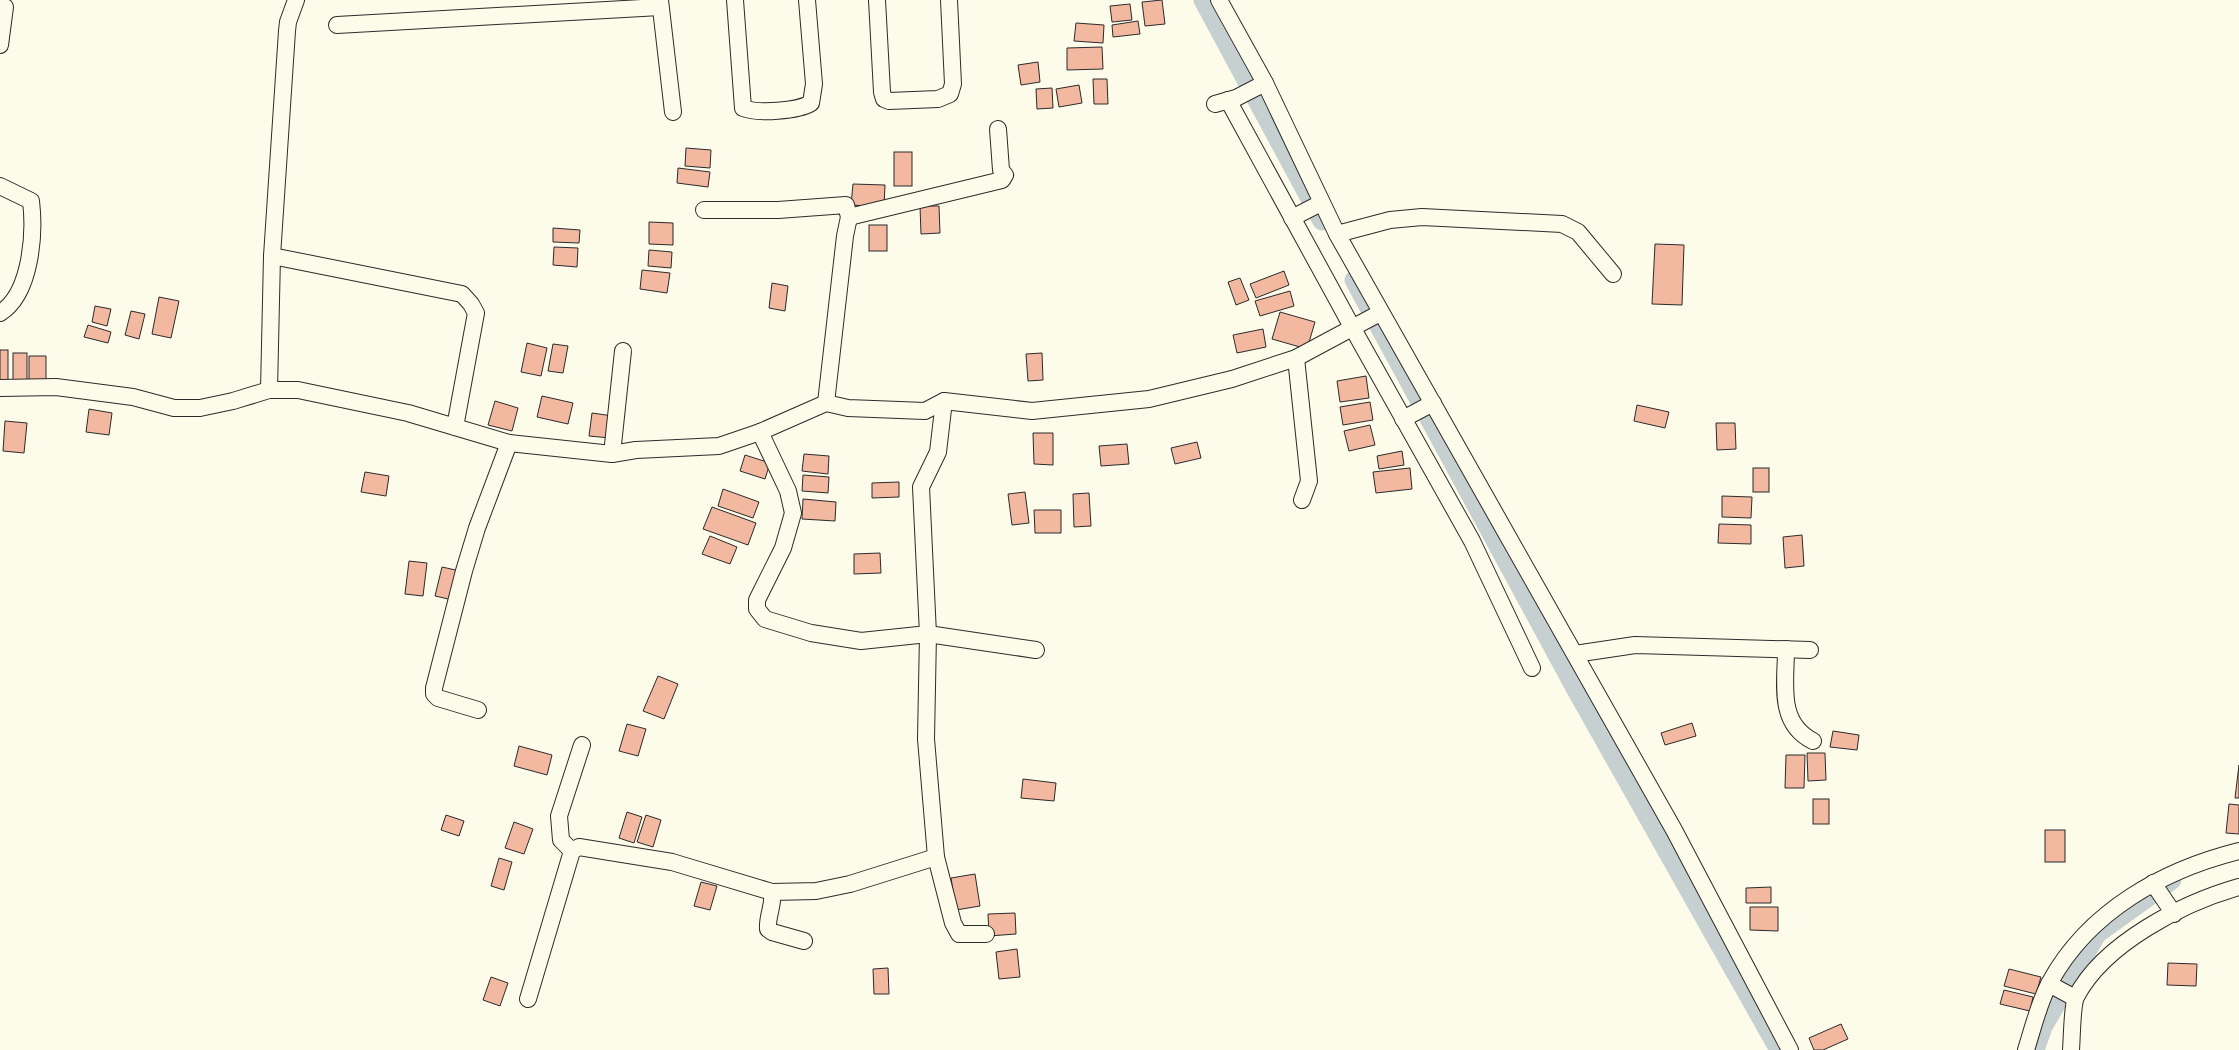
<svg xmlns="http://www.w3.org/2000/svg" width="2239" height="1050" font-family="'Noto Sans',sans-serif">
  <rect width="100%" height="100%" fill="#fdfbea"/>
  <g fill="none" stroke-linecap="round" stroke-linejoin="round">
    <g stroke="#c7d0d0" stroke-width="19">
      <path d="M1203,0L1322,221"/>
      <path d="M1354,280L1575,688L1779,1050"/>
      <path d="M2035,1050L2043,1027L2097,934L2172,880"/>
    </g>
  </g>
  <g fill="#f2b8a0" stroke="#2b2b2b">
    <path d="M1162,0L1165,24L1145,26L1142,2Z"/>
    <path d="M1130,4L1132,20L1112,22L1110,6Z"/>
    <path d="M1138,21L1140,34L1113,37L1112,25Z"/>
    <path d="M1076,23L1104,25L1103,43L1074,41Z"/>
    <path d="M1102,47L1103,69L1067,70V48Z"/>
    <path d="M1038,62L1040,82L1021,85L1018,65Z"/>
    <path d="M1093,79H1107L1108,104H1094Z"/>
    <path d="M1079,85L1082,103L1059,107L1056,89Z"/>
    <path d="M1052,88L1053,108L1037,109L1036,89Z"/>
    <path d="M686,148L711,150L710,168L685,166Z"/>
    <rect x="894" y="152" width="18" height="34"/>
    <path d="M678,168L710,172L708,187L677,183Z"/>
    <path d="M853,184L885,185L884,207L851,205Z"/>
    <path d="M920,206H939L940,233L921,234Z"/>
    <path d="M649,222L673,223V245L649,244Z"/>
    <rect x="869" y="225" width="18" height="26"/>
    <path d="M553,228L580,230L579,243L553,242Z"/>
    <path d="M1655,244L1684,245L1682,305L1652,304Z"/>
    <path d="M554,247L578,248L577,267L553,265Z"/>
    <path d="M649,250L672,252L671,268L648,266Z"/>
    <path d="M642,270L670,273L667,293L640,289Z"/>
    <path d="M1284,271L1289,285L1256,298L1250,284Z"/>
    <path d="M1240,278L1249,300L1236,305L1228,282Z"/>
    <path d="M772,283L788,286L785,311L769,308Z"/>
    <path d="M1290,291L1294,306L1260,316L1255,301Z"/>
    <path d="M159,297L179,301L171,338L152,334Z"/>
    <path d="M95,306L111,309L107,326L92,322Z"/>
    <path d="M131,311L145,314L139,339L125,335Z"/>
    <path d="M1280,312L1315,322L1307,349L1272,339Z"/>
    <path d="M88,325L111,332L108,343L84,337Z"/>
    <path d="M1263,329L1266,347L1237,353L1233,335Z"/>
    <path d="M527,343L547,348L541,376L521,372Z"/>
    <path d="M553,344L568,346L563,373L548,371Z"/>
    <rect x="0" y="350" width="8" height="31"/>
    <rect x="13" y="353" width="14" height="30"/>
    <path d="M1042,353L1043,380L1028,381L1026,354Z"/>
    <path d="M29,356H46V381L29,382Z"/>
    <path d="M1366,376L1369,398L1340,402L1337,381Z"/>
    <path d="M542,396L573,403L568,424L537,417Z"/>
    <path d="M495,401L518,408L512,431L488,425Z"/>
    <path d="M1370,402L1373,420L1343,425L1340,407Z"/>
    <path d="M1637,405L1669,412L1665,428L1634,421Z"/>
    <path d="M89,409L112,413L109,435L86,432Z"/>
    <path d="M592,413L613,416L610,438L589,436Z"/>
    <path d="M5,421L27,423L24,453L3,451Z"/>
    <path d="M1716,423H1735L1736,449L1717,450Z"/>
    <path d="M1370,425L1375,445L1349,451L1344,431Z"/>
    <path d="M1033,433H1053V465L1034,464Z"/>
    <path d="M1197,442L1201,458L1175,464L1171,448Z"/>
    <path d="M1127,444L1129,464L1101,466L1099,446Z"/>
    <path d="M1402,451L1404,465L1379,469L1377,456Z"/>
    <path d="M804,454L829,456L828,474L802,471Z"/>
    <path d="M745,455L770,463L765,479L740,471Z"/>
    <path d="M1410,468L1412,489L1376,493L1373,472Z"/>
    <rect x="1753" y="468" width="16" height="24"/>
    <path d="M365,472L389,476L386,496L361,492Z"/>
    <path d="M803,475L829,477L828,493L802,491Z"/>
    <path d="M899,482V497L872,498V483Z"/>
    <path d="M723,489L759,502L753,518L718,506Z"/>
    <path d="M1025,492L1029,523L1012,525L1008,494Z"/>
    <path d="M1089,493L1091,526L1074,527L1073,494Z"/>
    <path d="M1722,496L1752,497L1751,518L1722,517Z"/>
    <path d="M803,499L836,502L835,521L802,519Z"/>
    <path d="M712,507L756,523L748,545L703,529Z"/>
    <path d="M1034,510H1061V533H1035Z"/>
    <path d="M1719,524L1751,525V544L1718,543Z"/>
    <path d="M1802,535L1804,566L1785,568L1783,537Z"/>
    <path d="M710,536L737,547L730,564L702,554Z"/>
    <path d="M880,553L881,573L854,574V554Z"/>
    <path d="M409,561L427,563L423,596L405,594Z"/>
    <path d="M442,567L460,571L453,600L435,596Z"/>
    <path d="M658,676L678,684L664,719L643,711Z"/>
    <path d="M1692,723L1696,736L1665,745L1661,733Z"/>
    <path d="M627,724L646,729L638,756L619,751Z"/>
    <path d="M1833,731L1859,735L1857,750L1830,747Z"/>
    <path d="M519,746L552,755L547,775L514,766Z"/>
    <path d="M1807,753H1825L1826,780L1808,781Z"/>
    <path d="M1786,755H1805L1804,788H1785Z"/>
    <path d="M2239,765V798H2235Z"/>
    <path d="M1023,779L1056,783L1054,801L1021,798Z"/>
    <rect x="1813" y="799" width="16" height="25"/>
    <path d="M2229,804L2239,805V834L2226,833Z"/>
    <path d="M627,812L642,817L634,843L619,838Z"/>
    <path d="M446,815L464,821L459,836L441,830Z"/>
    <path d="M646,815L661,820L653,847L637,842Z"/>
    <path d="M514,822L533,829L524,854L505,848Z"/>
    <rect x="2045" y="830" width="20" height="32"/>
    <path d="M499,858L512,862L504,890L491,886Z"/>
    <path d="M975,874L980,906L956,910L951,878Z"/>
    <path d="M701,882L717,886L710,910L694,906Z"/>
    <path d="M1771,887V903H1746V888Z"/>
    <path d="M1750,907H1778V931L1750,930Z"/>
    <path d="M1015,913L1016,934L989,936L988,914Z"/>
    <path d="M1017,949L1020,977L999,979L996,952Z"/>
    <path d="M2168,963L2197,964L2196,986L2167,985Z"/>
    <path d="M888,968L889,994H874L873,969Z"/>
    <path d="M2009,969L2041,977L2036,994L2004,986Z"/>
    <path d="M491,977L508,983L500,1006L483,1000Z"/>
    <path d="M2004,990L2033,997L2030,1011L2000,1004Z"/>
    <path d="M1841,1024L1848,1039L1823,1050H1814L1809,1038Z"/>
  </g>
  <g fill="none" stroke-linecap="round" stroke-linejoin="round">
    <g stroke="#2b2b2b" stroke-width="18">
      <g id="minor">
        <path d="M660,0L673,112"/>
        <path d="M735,0L743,108C758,114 798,111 811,103L814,84L807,0"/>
        <path d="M877,0L882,92L884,99L889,101L938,99L950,94L953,84L949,0"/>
        <path d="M1219,0L1265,83L1337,234L1674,830L1790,1050"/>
        <path d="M0,6L5,7L0,45"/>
        <path d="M337,25L660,7"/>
        <path d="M1228,100L1352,327L1472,541L1532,668"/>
        <path d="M1215,104L1236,98L1265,83"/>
        <path d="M0,186L31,201C35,234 31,294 0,313"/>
        <path d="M704,210H778L846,205L849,217L845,236L826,403"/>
        <path d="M849,217L1002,180L1005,175L1001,170L998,129"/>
        <path d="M1292,218L1321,203"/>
        <path d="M1337,234L1390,220L1422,217L1562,224L1578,232L1613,274"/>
        <path d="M272,256L462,294L471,304L476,313L455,427"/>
        <path d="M1296,358L1309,481L1302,500"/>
        <path d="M0,388L56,387L133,397L174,408H200L233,401L269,390H298L408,413L509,443L612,454L636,450L719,446L760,432L826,403L848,408L925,411L944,401L1032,411L1149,399L1232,379L1296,358L1380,313"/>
        <path d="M269,390L272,256L287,31L288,22L296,0"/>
        <path d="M944,401L938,452L921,487L928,634L926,739L936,857L953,923L959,934H986"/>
        <path d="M1403,419L1433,403"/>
        <path d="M760,432L788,491L793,513L783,548L757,600V609L765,619L811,633L861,641L928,634L1036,650"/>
        <path d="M612,454L623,351"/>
        <path d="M1786,649C1786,683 1777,723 1813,741"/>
        <path d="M1575,654L1635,645L1810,650"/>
        <path d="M478,710L438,698L434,694V688L464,571L477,528L509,443"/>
        <path d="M572,851L561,840L559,816L582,745"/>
        <path d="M2153,883L2174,914"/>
        <path d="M772,892C774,906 767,915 768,929L772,932L804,941"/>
        <path d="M2049,984L2075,998"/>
        <path d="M528,999L572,851L579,847L672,862L772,892L816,891L850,884L936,857"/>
        <path d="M2026,1050C2033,1028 2039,1002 2050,982C2089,911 2163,870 2239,851"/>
        <path d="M2071,1050C2072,1038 2072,1006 2076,997C2104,943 2183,903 2239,887"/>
      </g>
    </g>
    <use href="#minor" stroke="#fdfbea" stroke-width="16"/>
  </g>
</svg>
